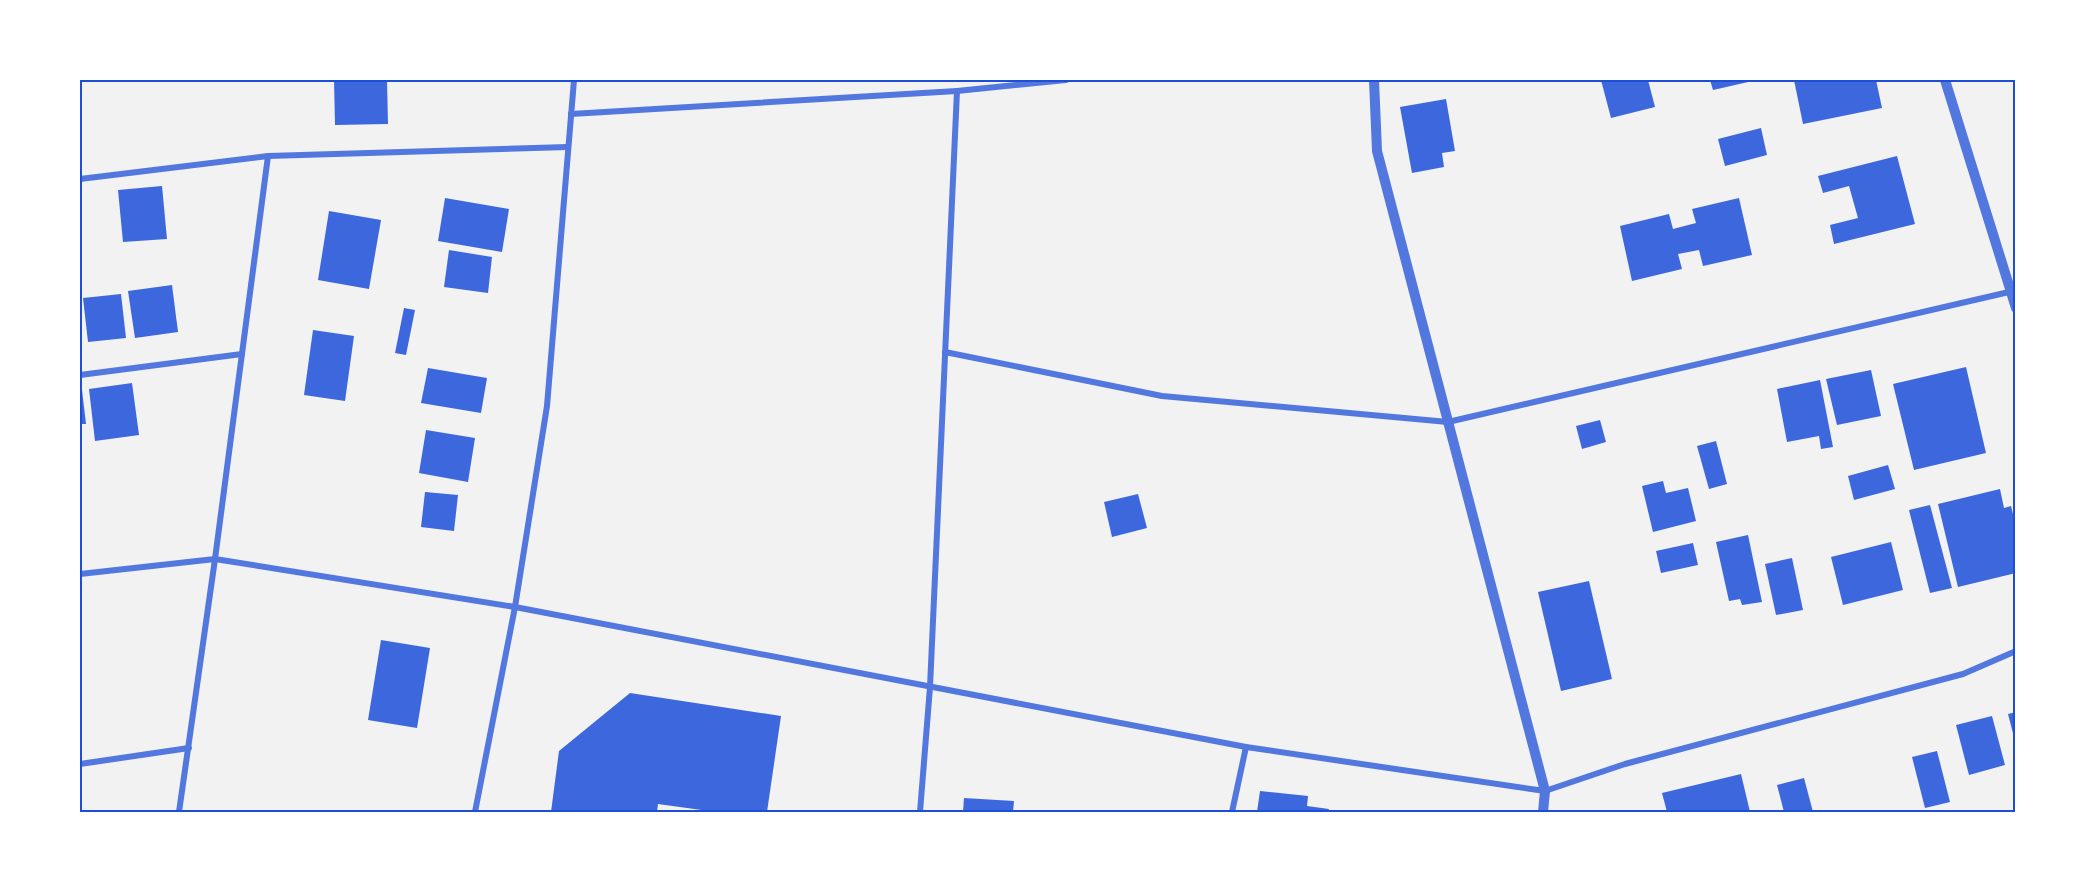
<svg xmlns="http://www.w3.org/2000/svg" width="2095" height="892" font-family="'Noto Sans',sans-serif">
  <rect width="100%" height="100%" fill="#f2f2f2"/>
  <g fill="#3d67dc">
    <path d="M334,80H387L388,124L335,125Z"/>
    <path d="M1601,80H1648L1655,107L1611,118Z"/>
    <path d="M1710,80H1757L1713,90Z"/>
    <path d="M1794,80H1876L1882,108L1803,124Z"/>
    <path d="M1446,99L1455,151L1442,153L1444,167L1412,173L1400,107Z"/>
    <path d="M1761,128L1767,155L1725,166L1718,139Z"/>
    <path d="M1897,156L1915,224L1834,244L1830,225L1858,218L1849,186L1823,193L1818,176Z"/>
    <path d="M162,186L167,239L123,242L118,190Z"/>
    <path d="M445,198L509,209L502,252L438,241Z"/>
    <path d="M1739,198L1752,255L1703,266L1699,250L1678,254L1682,269L1632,281L1620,226L1669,214L1673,229L1696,223L1692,209Z"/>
    <path d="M329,211L381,220L369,289L318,280Z"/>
    <path d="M449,250L492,257L488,293L444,287Z"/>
    <path d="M172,285L178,332L135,338L128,291Z"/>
    <path d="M121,294L126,338L88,342L83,298Z"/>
    <path d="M404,308L415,310L406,355L395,353Z"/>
    <path d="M313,330L354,336L345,401L304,395Z"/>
    <path d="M1966,367L1986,453L1914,470L1893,384Z"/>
    <path d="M428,368L487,378L481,413L421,403Z"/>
    <path d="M1871,370L1881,416L1837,425L1826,379Z"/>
    <path d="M1820,380L1833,447L1821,449L1819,436L1787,442L1777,389Z"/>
    <path d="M132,383L139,435L95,441L89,389Z"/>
    <path d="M82,390L86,424H80V391Z"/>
    <path d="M1600,420L1606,442L1582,449L1576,426Z"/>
    <path d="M426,430L475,438L468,482L419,473Z"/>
    <path d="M1716,441L1727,484L1709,489L1697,446Z"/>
    <path d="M1888,465L1895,489L1854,500L1848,476Z"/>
    <path d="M1663,481L1666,493L1688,488L1696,521L1653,532L1642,486Z"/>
    <path d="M2000,489L2004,508L2011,506L2016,526V552L2013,553L2016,573L1958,587L1938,504Z"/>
    <path d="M425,492L458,495L454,531L421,527Z"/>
    <path d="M1138,494L1147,528L1112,537L1104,502Z"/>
    <path d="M1930,505L1952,588L1930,593L1909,510Z"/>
    <path d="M1748,535L1762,602L1742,605L1740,599L1729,601L1716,542Z"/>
    <path d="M1891,542L1903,590L1843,605L1831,557Z"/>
    <path d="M1693,543L1698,565L1661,573L1656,551Z"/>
    <path d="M1792,558L1803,610L1776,615L1765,564Z"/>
    <path d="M1589,581L1612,679L1561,691L1538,592Z"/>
    <path d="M381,640L430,648L417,728L368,720Z"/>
    <path d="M630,693L781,716L767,812H716L658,804L657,812H551L559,751Z"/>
    <path d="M2016,712V741H2015L2008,714Z"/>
    <path d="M1992,716L2005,765L1969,775L1956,725Z"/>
    <path d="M1937,751L1950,802L1925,808L1912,757Z"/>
    <path d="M1741,774L1750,812H1667L1662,793Z"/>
    <path d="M1804,778L1813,812H1784L1777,785Z"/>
    <path d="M1260,791L1308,796L1307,806L1329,809L1328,812H1257Z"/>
    <path d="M964,798L1014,801L1013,812H963Z"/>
  </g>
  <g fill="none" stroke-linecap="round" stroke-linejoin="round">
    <g stroke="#5277de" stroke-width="6">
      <path d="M571,114L957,91"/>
      <path d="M80,179L268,156L568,147"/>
      <path d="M945,352L1162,396L1448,422L2009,292"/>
      <path d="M80,375L242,354"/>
      <path d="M80,574L215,559L515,607L1246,747L1545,791L1625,764L1963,674L2016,651"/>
      <path d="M80,764L189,748"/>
      <path d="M179,812L215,559L268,156"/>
      <path d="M475,812L515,607L547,406L574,80"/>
      <path d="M920,812L930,687L957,91L1066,80"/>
      <path d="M1232,812L1246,747"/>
    </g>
    <g stroke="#5277de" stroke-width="10">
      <path d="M1374,80L1377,151L1545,791L1543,812"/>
      <path d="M1945,80L2016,308"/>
    </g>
  </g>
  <rect width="2095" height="892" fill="none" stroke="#ffffff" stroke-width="162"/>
  <rect x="81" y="81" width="1933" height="730" fill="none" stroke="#1d4ed8" stroke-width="2"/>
</svg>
